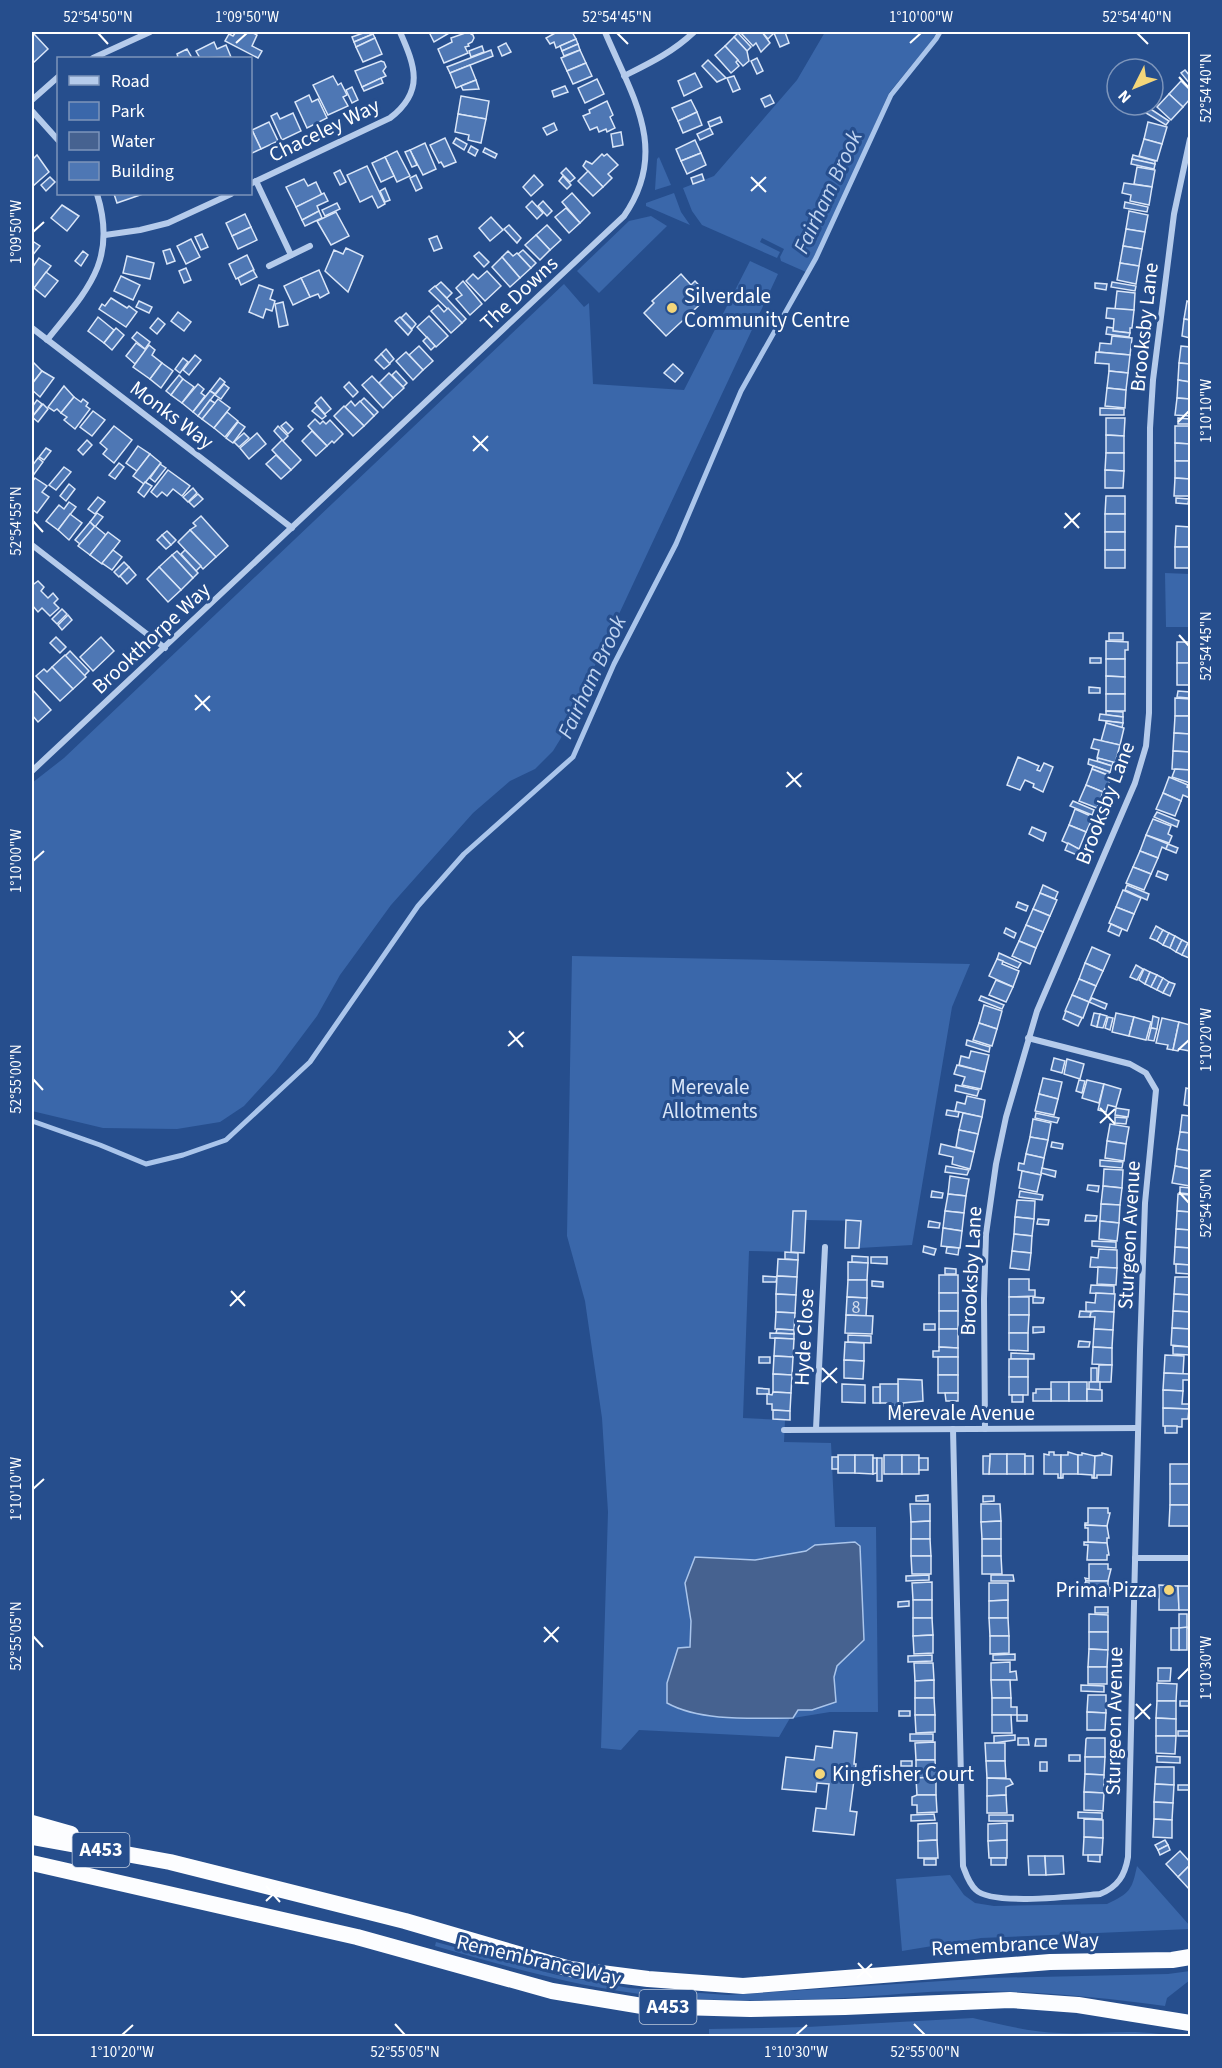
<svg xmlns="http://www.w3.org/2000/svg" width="1222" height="2068" font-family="'Source Sans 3',sans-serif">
  <rect width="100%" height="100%" fill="#264e8d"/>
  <g fill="#3a67aa">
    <path d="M825,32H936L934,38L889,93L818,251L806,272L781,261L780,257L784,249L762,238L760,242L780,252L777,258L702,225L692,211L683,188L714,176L797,80Z"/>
    <path d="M659,157L671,185L655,190L657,159Z"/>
    <path d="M674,193L681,212L690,225L646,206V203Z"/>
    <path d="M651,216L667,226L599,293L577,271L629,221Z"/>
    <path d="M750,261L778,274L561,738L553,751L535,769L510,781L473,813L391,905L340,975L317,1016L275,1072L244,1106L220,1122L177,1129L103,1128L32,1111V783L64,758L564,284L584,307L589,303L593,384L684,390Z"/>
    <path d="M1165,573L1190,574V627H1166Z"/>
    <path d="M572,956L970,964L952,1007L912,1245L859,1248L860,1221L805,1220L806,1211H794L791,1252L749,1251L743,1418L785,1420L784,1442L831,1443L835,1527H876L878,1712H830L793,1718L798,1710H812L836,1702L834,1677L837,1666L864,1640L860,1546L855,1542L815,1545L806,1551L755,1560H738L686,1583L691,1621L690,1648L679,1710C716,1716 752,1718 790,1718L779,1737L639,1730L621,1750L601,1748L608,1512L602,1418L585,1301L567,1236Z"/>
    <path d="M1137,1866L1190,1926V1929L981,1938L902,1951L896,1879L950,1875L964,1895L975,1903L994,1906L1107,1904C1130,1893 1132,1890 1137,1866Z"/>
    <path d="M436,1942L557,1975L629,1988L728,1995L988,1978L1168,1974L1190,1971V1980L1167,1998L1165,2006C1097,1997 1030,1990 961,1991C922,1991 882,1996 843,1998C781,2001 718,2002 657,1996C581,1988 508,1967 435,1946Z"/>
    <path d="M973,2018C1002,2025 1030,2032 1060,2033C1097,2035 1133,2028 1170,2036H709V2029L807,2027Z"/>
  </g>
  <path fill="#466290" stroke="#aac5eb" stroke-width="1.5" d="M855,1542L860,1546L864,1640L837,1666L834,1677L836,1702L812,1710H798L793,1718C755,1718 701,1722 667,1703V1683L678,1648L690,1647L691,1621L685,1583L695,1557L755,1560L806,1551L815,1545Z"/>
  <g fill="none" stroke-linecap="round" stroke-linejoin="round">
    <path stroke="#aac5eb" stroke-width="5" d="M32,1121L100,1145L146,1164L183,1155L226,1140L310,1062L418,906L464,854L573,757L614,664L676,544L741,391L816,258L891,95L936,39L940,32"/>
  </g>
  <g fill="#4e77b4" stroke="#dae6f8" stroke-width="1.5">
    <path d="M236,32H251L257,35L252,46L262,51L258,58L225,41L229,34L233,36Z"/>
    <path d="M366,32H372L373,34L354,42L352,37Z"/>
    <path d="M429,32H451L434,42Z"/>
    <path d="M468,32L473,35L474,38L472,42L468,44L469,46L465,47L468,53L444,63L438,49L452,42L451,38Z"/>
    <path d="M557,32H572L576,39L556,48L554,42L550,44L546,38Z"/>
    <path d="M740,32H762L770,43L761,52L756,43L753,46Z"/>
    <path d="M762,32H785L789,43L780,47L774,33L768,39Z"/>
    <path d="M738,33L751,47L747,51L734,37Z"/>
    <path d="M34,34L48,49L32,64V36Z"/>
    <path d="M373,34L375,38L356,47L354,42Z"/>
    <path d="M734,37L747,51L749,61L743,66L725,46Z"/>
    <path d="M375,38L382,54L363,62L356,47Z"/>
    <path d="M576,39L578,44L562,51L560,46Z"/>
    <path d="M214,42L217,49L226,45L231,57L200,58L196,51Z"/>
    <path d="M506,43L511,52L502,56L498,47Z"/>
    <path d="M578,44L580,50L564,56L562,51Z"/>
    <path d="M482,46L484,52L471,57L469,51Z"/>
    <path d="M725,46L738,60L736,62L739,66L731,73L715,55Z"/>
    <path d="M187,49L192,58H175L178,57L177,54Z"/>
    <path d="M491,50L493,56L450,73L447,67Z"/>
    <path d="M580,50L586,63L567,71L561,58Z"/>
    <path d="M757,58L763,71L757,74L751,61Z"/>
    <path d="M708,60L726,78L717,82L702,66Z"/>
    <path d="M381,61L384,62L386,67L383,71L386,76L362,87L355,71Z"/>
    <path d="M586,63L592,76L573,84L567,71Z"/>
    <path d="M470,65L476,80L456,88L450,73Z"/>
    <path d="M1185,70L1190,76V84L1181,73Z"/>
    <path d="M695,73L702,87L684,96L678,81Z"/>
    <path d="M333,76L338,85L341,83L347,95L343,97L348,106L328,115L313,85Z"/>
    <path d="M734,76L740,89L733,92L727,78Z"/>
    <path d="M381,78L383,83L364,91L362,87Z"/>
    <path d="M597,79L604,94L585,103L578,88Z"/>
    <path d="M476,80L479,89L463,90L461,86Z"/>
    <path d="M1181,81L1190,90V99L1183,107L1169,94Z"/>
    <path d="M565,86L568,92L554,97L552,91Z"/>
    <path d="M352,87L358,100L352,103L346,90Z"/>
    <path d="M1169,94L1183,107L1171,120L1157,107Z"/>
    <path d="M309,95L312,102L318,99L327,118L307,128L295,102Z"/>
    <path d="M770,95L774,103L765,107L761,99Z"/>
    <path d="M461,96L489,101L486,119L458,114Z"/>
    <path d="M691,100L697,112L678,121L672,108Z"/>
    <path d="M607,101L613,115L610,117L615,128L607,132L606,129L599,132L597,127L590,130L583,116L590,113L589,110Z"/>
    <path d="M1149,108L1169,121L1166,125L1146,113Z"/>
    <path d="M697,112L702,125L683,133L678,121Z"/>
    <path d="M277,113L280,119L293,113L301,131L282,140L271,116Z"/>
    <path d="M458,114L486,119L481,143L468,140L469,135L455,132Z"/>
    <path d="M720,117L722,122L710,127L708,122Z"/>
    <path d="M269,122L278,141L261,149L252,130Z"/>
    <path d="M1148,122L1167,127L1162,144L1144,139Z"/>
    <path d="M554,123L557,130L547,135L543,128Z"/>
    <path d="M250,126L261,149L250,154Z"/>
    <path d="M710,128L713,134L700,140L697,134Z"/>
    <path d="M621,132L623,145L613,147L611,134Z"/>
    <path d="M445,138L456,162L444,167L441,162L439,163L430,145Z"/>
    <path d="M456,138L467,144L464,150L453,143Z"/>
    <path d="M1144,139L1162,144L1157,161L1139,156Z"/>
    <path d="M695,140L701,153L681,161L676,149Z"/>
    <path d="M425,143L436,169L423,175L410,150Z"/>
    <path d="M471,146L478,150L475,156L468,152Z"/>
    <path d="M485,148L497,154L495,158L483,152Z"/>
    <path d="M410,150L417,165L412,167L405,152Z"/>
    <path d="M397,151L410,176L397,182L385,157Z"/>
    <path d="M701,153L706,165L687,174L681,161Z"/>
    <path d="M602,154L604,156L607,154L618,165L608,174L612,178L603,187L583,166L586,161L592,164Z"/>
    <path d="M37,155L49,172L33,186L32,184V160Z"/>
    <path d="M1133,155L1155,161V164L1132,159Z"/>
    <path d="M385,157L394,176L381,182L372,163Z"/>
    <path d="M1132,159L1155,164L1154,169L1131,164Z"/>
    <path d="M367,166L385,204L378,208L372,196L360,202L347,175Z"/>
    <path d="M1137,167L1155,170L1152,187L1134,184Z"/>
    <path d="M566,168L575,178L570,182L561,173Z"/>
    <path d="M340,170L346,182L340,185L334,173Z"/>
    <path d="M588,171L603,187L593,196L578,181Z"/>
    <path d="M702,174L704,180L693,184L691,178Z"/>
    <path d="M416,175L422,188L416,191L410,178Z"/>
    <path d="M534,175L543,185L531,196L523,187Z"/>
    <path d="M563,176L571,185L567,189L559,181Z"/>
    <path d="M50,177L55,182L46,191L41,185Z"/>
    <path d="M304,179L308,186L316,182L322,195L296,207L286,187Z"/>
    <path d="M1124,183L1152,187L1149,205L1130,201L1131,195L1122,193Z"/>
    <path d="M385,188L390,200L385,202L380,191Z"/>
    <path d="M324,193L328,201L317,206L319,211L302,220L296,207Z"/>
    <path d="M572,193L590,213L580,223L562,202Z"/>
    <path d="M114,194H143L117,203Z"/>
    <path d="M532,201L543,213L537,219L526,207Z"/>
    <path d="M543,201L552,211L547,216L538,206Z"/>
    <path d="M1125,202L1148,207L1147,212L1124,208Z"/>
    <path d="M337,203L340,209L325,216L322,210Z"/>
    <path d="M62,205L79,216L67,231L51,218Z"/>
    <path d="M566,208L580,223L569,233L555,217Z"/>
    <path d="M319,211L322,218L305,226L302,220Z"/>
    <path d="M1129,211L1148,215L1145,232L1126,229Z"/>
    <path d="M336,212L349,236L331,245L317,221Z"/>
    <path d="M245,214L251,227L232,236L226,223Z"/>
    <path d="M491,217L503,230L490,241L479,228Z"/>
    <path d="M509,225L521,238L517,243L504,229Z"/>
    <path d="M547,225L561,240L550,250L536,235Z"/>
    <path d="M251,227L257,240L238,249L232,236Z"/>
    <path d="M1126,229L1145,232L1142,249L1123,246Z"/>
    <path d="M202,234L208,247L201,250L195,237Z"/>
    <path d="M536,235L550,250L540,260L525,245Z"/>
    <path d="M437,236L442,248L434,251L429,239Z"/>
    <path d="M191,239L200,257L186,264L177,246Z"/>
    <path d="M34,242L40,246L32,256V245Z"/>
    <path d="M1123,246L1142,249L1139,266L1120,263Z"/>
    <path d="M346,248L363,256L348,292L325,271L334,250L343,254Z"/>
    <path d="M170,249L175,261L167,264L163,251Z"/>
    <path d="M523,250L536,263L531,268L518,254Z"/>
    <path d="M83,251L88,255L81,266L75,261Z"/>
    <path d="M508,251L513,256L517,253L531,268L520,278L502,257Z"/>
    <path d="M479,252L489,262L484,267L474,256Z"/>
    <path d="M247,255L254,270L236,279L229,264Z"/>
    <path d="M127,256L154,263L150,279L123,273Z"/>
    <path d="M502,257L520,278L510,287L492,267Z"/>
    <path d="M39,258L51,266L34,288L32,286V268Z"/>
    <path d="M1120,263L1139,266L1136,284L1117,280Z"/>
    <path d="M186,268L191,280L184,283L179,271Z"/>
    <path d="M253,270L257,277L241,285L238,278Z"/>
    <path d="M319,270L329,293L320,298L318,294L310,297L301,278Z"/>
    <path d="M487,271L501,286L485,301L466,281L473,274L478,279Z"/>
    <path d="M46,272L58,281L45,297L34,288Z"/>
    <path d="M681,274L691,285L695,281L709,296L666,336L644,313L654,303L652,301Z"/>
    <path d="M121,276L140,285L133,300L114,291Z"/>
    <path d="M301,278L310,297L293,305L284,286Z"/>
    <path d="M463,281L482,304L470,315L456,299L462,295L456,288Z"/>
    <path d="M441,282L452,293L447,298L435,287Z"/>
    <path d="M1112,282L1136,286L1135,291L1111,287Z"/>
    <path d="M1095,283L1107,284L1106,290L1095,288Z"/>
    <path d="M259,285L273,290L270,299L275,301L272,311L266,309L263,318L249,312Z"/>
    <path d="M435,286L466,319L462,323L429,291Z"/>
    <path d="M1117,291L1135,293L1134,310L1115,309Z"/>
    <path d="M111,298L127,308L129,306L137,312L126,327L99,309L102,304L105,306Z"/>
    <path d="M139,301L152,307L149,313L136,307Z"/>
    <path d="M1187,301L1190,302V320L1184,319Z"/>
    <path d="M283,302L288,325L279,327L275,304Z"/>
    <path d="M438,305L444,312L448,308L462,323L451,333L431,311Z"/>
    <path d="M1107,308L1134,310L1132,328H1130V333L1113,331L1114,319L1106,318Z"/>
    <path d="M178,312L191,322L184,331L171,321Z"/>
    <path d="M406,313L416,324L412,329L401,318Z"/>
    <path d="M429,316L448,336L436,347L417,327Z"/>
    <path d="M98,317L114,330L104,343L88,331Z"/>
    <path d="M400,317L412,330L408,335L395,321Z"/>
    <path d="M158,318L165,324L157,334L150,328Z"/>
    <path d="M1184,319L1190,320V338L1182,336Z"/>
    <path d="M1107,327L1113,328V331L1130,333L1129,337L1106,334Z"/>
    <path d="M116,328L124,335L112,350L104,343Z"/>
    <path d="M137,332L150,342L145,349L132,338Z"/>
    <path d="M1112,336L1132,338L1130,355L1099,352L1100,343L1111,344Z"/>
    <path d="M427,337L435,346L431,350L423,341Z"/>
    <path d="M136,343L146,350L135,364L126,356Z"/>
    <path d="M149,345L155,350L152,355L162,363L150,379L133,367Z"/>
    <path d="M419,346L433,361L423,370L409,355Z"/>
    <path d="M1181,346L1190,347V364L1179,363Z"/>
    <path d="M386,349L394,359L389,364L381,354Z"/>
    <path d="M406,352L423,370L413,380L396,361Z"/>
    <path d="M1096,352L1130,355L1128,373L1109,371V364L1095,363Z"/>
    <path d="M381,354L390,364L384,369L375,360Z"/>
    <path d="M195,355L201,360L189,375L183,370Z"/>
    <path d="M183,358L188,362L180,373L175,369Z"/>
    <path d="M32,361L42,371L32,384Z"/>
    <path d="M162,363L173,371L161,388L150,379Z"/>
    <path d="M1179,363L1190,364V382L1178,380Z"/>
    <path d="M673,364L683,373L675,382L664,373Z"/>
    <path d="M42,371L54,378L40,397L32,390V384Z"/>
    <path d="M396,371L407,383L403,387L392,375Z"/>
    <path d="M1109,371L1128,373L1126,390L1107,388Z"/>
    <path d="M389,373L404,388L393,398L379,383Z"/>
    <path d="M179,375L183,379L171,395L166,391Z"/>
    <path d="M372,376L393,398L383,408L362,385Z"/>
    <path d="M220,378L225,382L215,394L210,391Z"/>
    <path d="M183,379L194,387L182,403L171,395Z"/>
    <path d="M1178,380L1190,382V399L1177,398Z"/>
    <path d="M349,382L358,392L353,397L344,387Z"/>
    <path d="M198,384L204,389L201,393L205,396L193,412L182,403Z"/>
    <path d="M224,384L229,388L221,399L215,395Z"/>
    <path d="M64,386L74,397L61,413L57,409L54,411L48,407Z"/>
    <path d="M1107,388L1126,390L1125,408L1105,406Z"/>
    <path d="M210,391L215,394L198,416L193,412Z"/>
    <path d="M74,397L81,402L83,399L88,403L86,406L90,409L75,429L64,420L67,417L61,413Z"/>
    <path d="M321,397L331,409L325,414L315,403Z"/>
    <path d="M364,398L378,412L374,416L360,402Z"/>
    <path d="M1177,398L1190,399V416L1175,415Z"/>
    <path d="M218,399L230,408L214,428L202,419Z"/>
    <path d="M37,400L42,404L33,416L32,407Z"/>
    <path d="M210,400L215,403L202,419L198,416Z"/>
    <path d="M351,401L355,406L360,401L374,416L364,426L345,407Z"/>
    <path d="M43,404L48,409L38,422L32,417Z"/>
    <path d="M317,406L326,416L322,419L312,411Z"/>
    <path d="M344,406L364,426L353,436L334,416Z"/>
    <path d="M1100,408L1124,409V415H1100Z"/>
    <path d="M93,411L105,420L92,436L80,427Z"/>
    <path d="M227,412L238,421L225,437L214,428Z"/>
    <path d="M1106,418H1125L1124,436L1106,435Z"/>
    <path d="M1178,418L1190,419V424H1178Z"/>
    <path d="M315,419L320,424L323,421L326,424L330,420L343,434L334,443L332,441L327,446L308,426Z"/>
    <path d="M238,422L245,427L233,443L226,438Z"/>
    <path d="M286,422L293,429L288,434L281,426Z"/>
    <path d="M114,426L132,440L114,463L103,454L107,449L100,443Z"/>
    <path d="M278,426L288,436L283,441L274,431Z"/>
    <path d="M1175,426H1190V444L1175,443Z"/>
    <path d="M312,431L327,446L316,456L302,441Z"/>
    <path d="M244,433L249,438L239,447L234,442Z"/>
    <path d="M257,433L266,444L249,459L240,448Z"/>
    <path d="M1106,435L1124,436V453H1106Z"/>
    <path d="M87,440L92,445L83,455L78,450Z"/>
    <path d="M282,440L301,460L291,470L272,450Z"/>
    <path d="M1175,443L1190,444V461H1175Z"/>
    <path d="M138,446L150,454L137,471L126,463Z"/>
    <path d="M46,448L51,451L44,460L39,457Z"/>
    <path d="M1106,453H1124V471L1105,470Z"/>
    <path d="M150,454L161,463L144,484L133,476Z"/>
    <path d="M276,455L291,470L281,479L266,464Z"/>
    <path d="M38,458L43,462L32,477V466Z"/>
    <path d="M1175,461H1190V479L1175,478Z"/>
    <path d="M119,463L124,467L115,479L109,475Z"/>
    <path d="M160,464L166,468L155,482L150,478Z"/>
    <path d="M64,467L71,472L56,490L49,485Z"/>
    <path d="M168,470L190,486L182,496L173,489L167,496L162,492L157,497L151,492Z"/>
    <path d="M1105,470L1124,471L1123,488H1105Z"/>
    <path d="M35,478L47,486L42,492L49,497L37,513L32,509V482Z"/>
    <path d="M1175,478L1190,479V496H1174Z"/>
    <path d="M145,482L152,486L144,497L138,492Z"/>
    <path d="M69,484L75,489L66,501L60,496Z"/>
    <path d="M193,488L197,493L188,502L183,497Z"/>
    <path d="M198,494L203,499L194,507L189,502Z"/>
    <path d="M1106,496H1125V514H1105Z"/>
    <path d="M98,497L105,502L95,514L88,509Z"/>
    <path d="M1176,498L1189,499L1188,504L1176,503Z"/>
    <path d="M69,502L76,507L58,530L46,521L59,505L64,509Z"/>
    <path d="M97,513L103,517L95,527L90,522Z"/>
    <path d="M70,514L82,523L69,540L58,530Z"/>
    <rect x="1105" y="514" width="20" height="18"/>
    <path d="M201,516L228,546L216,557L190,530L196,526L193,523Z"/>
    <path d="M90,522L95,527L80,544L75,540Z"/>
    <path d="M95,526L106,535L90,555L78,546Z"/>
    <path d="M1176,526L1190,527V547H1175Z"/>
    <path d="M190,530L216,557L203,569L178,542Z"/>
    <path d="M167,531L176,540L171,545L162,535Z"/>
    <path d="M108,532L120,541L102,564L90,555Z"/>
    <rect x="1105" y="532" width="20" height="18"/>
    <path d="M162,535L171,545L166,549L157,540Z"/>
    <rect x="1175" y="547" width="15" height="21"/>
    <path d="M113,550L122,557L112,570L102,563Z"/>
    <path d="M185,550L201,566L196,571L181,554Z"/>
    <rect x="1105" y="550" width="20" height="18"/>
    <path d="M177,551L198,573L193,578L172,555Z"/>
    <path d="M172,555L193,578L181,590L159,567Z"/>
    <path d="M124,562L129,567L119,577L114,572Z"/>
    <path d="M129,567L136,575L127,584L120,576Z"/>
    <path d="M159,567L181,590L168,602L147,579Z"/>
    <path d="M32,581L34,584L38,581L44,587L41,591L48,598L53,593L58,599L54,603L59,608L50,616L42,608L38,612L32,605Z"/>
    <path d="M62,609L67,614L57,624L52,619Z"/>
    <path d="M68,615L72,620L62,630L58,625Z"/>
    <rect x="1109" y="633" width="14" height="7"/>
    <path d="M56,637L66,647L60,653L50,643Z"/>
    <path d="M101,637L114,651L93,671L80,657Z"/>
    <path d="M1106,641L1128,642V650H1125V659H1106Z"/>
    <rect x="1177" y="642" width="13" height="21"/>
    <path d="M70,651L89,671L84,676L65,656Z"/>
    <path d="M65,655L86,677L73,689L52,667Z"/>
    <rect x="1090" y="658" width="11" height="5"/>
    <path d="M1106,659H1125V677L1106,676Z"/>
    <rect x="1177" y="663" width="13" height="22"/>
    <path d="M52,667L73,689L60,701L36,676L44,669L47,672Z"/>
    <path d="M1106,676L1125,677V694H1106Z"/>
    <path d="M1089,687L1100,688V693H1089Z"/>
    <path d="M32,689L51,710L38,722L32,715Z"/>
    <path d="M1178,691L1190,692L1189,698L1177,697Z"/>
    <rect x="1106" y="694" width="19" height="17"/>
    <path d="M1175,698L1190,699V716H1175Z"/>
    <path d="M1106,711L1123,712V717L1106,715Z"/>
    <path d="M1100,714L1123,717V723L1099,720Z"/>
    <path d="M1175,716H1190V734L1174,733Z"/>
    <path d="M1106,721L1123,723L1122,728L1106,723Z"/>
    <path d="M1106,723L1124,728L1120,745L1101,741Z"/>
    <path d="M1174,733L1190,734V752L1173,751Z"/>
    <path d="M1094,739L1120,745L1115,763L1097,758L1099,750L1091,748Z"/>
    <path d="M1173,751L1190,752V770L1172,769Z"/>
    <path d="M1018,757L1039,766L1037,770L1040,771L1044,763L1053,767L1043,792L1033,787L1034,784L1025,780L1020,790L1007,785Z"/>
    <path d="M1098,758L1113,762L1112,766L1097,761Z"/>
    <path d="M1089,759L1112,766L1110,772L1088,764Z"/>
    <path d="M1093,766L1110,772L1108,775L1092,769Z"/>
    <path d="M1092,769L1110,776L1109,778L1111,779L1103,792L1086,785Z"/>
    <path d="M1175,769L1190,770V783L1172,777Z"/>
    <path d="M1169,777L1188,785L1187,787L1190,789V798L1183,795L1181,801L1163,793Z"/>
    <path d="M1086,785L1103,792L1097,808L1079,801Z"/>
    <path d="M1163,793L1181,801L1175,816L1156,809Z"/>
    <path d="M1073,801L1094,810L1092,815L1070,806Z"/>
    <path d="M1075,809L1093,817L1086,832L1069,825Z"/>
    <path d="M1157,812L1179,821L1177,827L1154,817Z"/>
    <path d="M1153,819L1171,826L1168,834L1172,836L1169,843L1146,835Z"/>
    <path d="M1069,825L1086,832L1079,849L1062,841Z"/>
    <path d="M1032,827L1046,833L1043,841L1029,834Z"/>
    <path d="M1146,835L1168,844L1166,849L1162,847L1158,858L1140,851Z"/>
    <path d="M1068,843L1079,849L1077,855L1065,850Z"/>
    <path d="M1168,844L1178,848L1176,853L1166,849Z"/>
    <path d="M1140,851L1158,858L1151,874L1133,867Z"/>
    <path d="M1133,867L1151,874L1144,890L1126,883Z"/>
    <path d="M1158,871L1168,875L1166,880L1156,876Z"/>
    <path d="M1043,885L1058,892L1055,899L1040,893Z"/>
    <path d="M1127,885L1149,894L1147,900L1125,890Z"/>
    <path d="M1123,890L1141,898L1134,914L1116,907Z"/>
    <path d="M1040,893L1057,900L1050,916L1033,909Z"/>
    <path d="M1018,902L1028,906L1026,911L1016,907Z"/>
    <path d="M1116,907L1134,914L1127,931L1109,923Z"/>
    <path d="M1033,909L1050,916L1043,932L1026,925Z"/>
    <path d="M1111,924L1122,929L1119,936L1108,931Z"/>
    <path d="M1026,925L1043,932L1036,948L1019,941Z"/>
    <path d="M1156,926L1163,930L1157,941L1150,938Z"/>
    <path d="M1006,928L1016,933L1014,938L1004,933Z"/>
    <path d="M1163,930L1169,933L1163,945L1157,941Z"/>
    <path d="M1169,933L1175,936L1170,948L1163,945Z"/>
    <path d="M1175,936L1182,940L1176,952L1170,948Z"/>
    <path d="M1182,940L1188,943L1182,955L1176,952Z"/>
    <path d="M1019,941L1036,948L1030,964L1012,956Z"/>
    <path d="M1188,943L1190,944L1189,958L1182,955Z"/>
    <path d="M1092,947L1110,955L1103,971L1085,963Z"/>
    <path d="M999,953L1021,963L1018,968L997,959Z"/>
    <path d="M997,959L1003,961L1002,964L1019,971L1013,987L989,976Z"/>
    <path d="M1085,963L1103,971L1096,986L1079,979Z"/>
    <path d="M1136,965L1143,969L1137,980L1130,977Z"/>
    <path d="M1144,969L1150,972L1145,984L1139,980Z"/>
    <path d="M1150,972L1157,975L1151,987L1145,984Z"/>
    <path d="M1157,975L1163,978L1157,990L1151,987Z"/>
    <path d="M1163,978L1169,982L1163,993L1157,990Z"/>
    <path d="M1079,979L1096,986L1089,1002L1072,995Z"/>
    <path d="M996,980L1013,987L1006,1002L989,995Z"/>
    <path d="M1169,982L1175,984L1170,996L1163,993Z"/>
    <path d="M1072,995L1089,1002L1083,1018L1065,1011Z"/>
    <path d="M981,996L1004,1005L1002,1009L979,1000Z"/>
    <path d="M1092,998L1107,1004L1105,1009L1089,1002Z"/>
    <path d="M984,1005L1002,1011L997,1029L979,1023Z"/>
    <path d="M1066,1011L1082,1018L1078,1026L1063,1019Z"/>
    <path d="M1094,1013L1100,1014L1097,1027L1091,1025Z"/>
    <path d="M1116,1013L1134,1017L1129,1036L1112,1032Z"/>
    <path d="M1100,1014L1107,1016L1103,1028L1097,1027Z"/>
    <path d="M1153,1016L1159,1018L1157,1029L1151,1028Z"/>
    <path d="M1108,1017L1113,1018L1110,1030L1105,1028Z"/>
    <path d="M1134,1017L1151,1022L1146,1040L1129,1036Z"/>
    <path d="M1162,1018L1179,1022L1173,1050L1167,1049L1168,1045L1156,1043Z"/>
    <path d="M1179,1022L1190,1025V1051L1179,1049L1178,1051L1173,1050Z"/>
    <path d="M979,1023L997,1029L992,1046L973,1040Z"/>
    <path d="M1151,1028L1157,1029L1154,1041L1148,1040Z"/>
    <path d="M967,1040L990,1047L989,1052L966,1045Z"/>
    <path d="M971,1051L989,1055L985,1072L959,1065L961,1056L969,1058Z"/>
    <path d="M1054,1058L1065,1061L1062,1073L1051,1070Z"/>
    <path d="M1067,1059L1084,1064L1080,1079L1064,1074Z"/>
    <path d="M957,1065L985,1072L981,1089L962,1085L965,1077L954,1074Z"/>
    <path d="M1043,1078L1062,1082L1058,1099L1039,1094Z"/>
    <path d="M1079,1080L1085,1081L1082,1093L1076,1091Z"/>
    <path d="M1087,1080L1104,1084L1099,1103L1082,1098Z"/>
    <path d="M1104,1084L1121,1089L1116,1107L1108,1105L1106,1112L1098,1110Z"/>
    <path d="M956,1085L979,1090L977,1096L955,1091Z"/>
    <path d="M1186,1088L1190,1089V1106L1184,1105Z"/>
    <path d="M1039,1094L1058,1099L1054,1115L1035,1111Z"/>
    <path d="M967,1096L985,1100L982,1117L955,1111L957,1102L965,1104Z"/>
    <path d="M1116,1108L1129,1110L1128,1117L1115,1115Z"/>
    <path d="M947,1110L959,1112L958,1117L946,1115Z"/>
    <path d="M963,1113L982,1117L978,1134L959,1130Z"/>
    <path d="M1036,1113L1059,1118L1057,1123L1035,1118Z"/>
    <path d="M1182,1115L1190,1116V1133L1180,1132Z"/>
    <path d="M1115,1117L1127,1118L1126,1124L1115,1123Z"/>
    <path d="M1033,1119L1051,1123L1048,1140L1030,1137Z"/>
    <path d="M1110,1124L1129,1127L1126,1144L1107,1141Z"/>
    <path d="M959,1130L978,1134L974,1152L956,1147Z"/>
    <path d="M1180,1132L1190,1133V1151L1177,1149Z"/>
    <path d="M1030,1137L1048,1140L1044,1158L1026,1154Z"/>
    <path d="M1107,1141L1126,1144L1124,1161L1105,1158Z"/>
    <path d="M1052,1142L1063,1144L1062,1149L1051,1147Z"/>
    <path d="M941,1144L974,1152L970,1169L952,1164L953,1157L939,1154Z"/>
    <path d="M1177,1149L1190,1151V1169L1175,1166Z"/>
    <path d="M1026,1154L1044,1158L1041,1175L1018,1170L1019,1163L1024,1164Z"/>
    <path d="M1100,1160L1123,1162L1122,1168L1100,1166Z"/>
    <path d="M946,1166L969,1170L967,1175L945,1172Z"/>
    <path d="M1175,1166L1190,1169V1186L1172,1183Z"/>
    <path d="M1042,1168L1056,1171L1055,1177L1041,1173Z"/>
    <path d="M1104,1169L1123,1170L1122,1188L1103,1186Z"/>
    <path d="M1022,1171L1041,1175L1037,1192L1019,1188Z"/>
    <path d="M950,1176L969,1179L966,1196L948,1194Z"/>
    <path d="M1088,1185L1099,1186L1098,1192L1087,1190Z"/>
    <path d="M1103,1186L1122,1188L1120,1205L1101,1204Z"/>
    <path d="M1180,1187L1190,1188V1194L1180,1193Z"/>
    <path d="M932,1191L943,1193L942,1198L931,1197Z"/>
    <path d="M1020,1191L1043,1195L1042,1200L1019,1197Z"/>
    <path d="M948,1194L966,1196L964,1213L945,1211Z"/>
    <path d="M1178,1194L1190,1195V1212L1177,1211Z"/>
    <path d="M1017,1200L1035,1201L1034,1219L1015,1217Z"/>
    <path d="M1101,1204L1120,1205L1119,1223L1100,1221Z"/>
    <path d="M793,1211H806L804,1253L791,1252Z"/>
    <path d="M945,1211L964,1213L962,1231L943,1228Z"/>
    <path d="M1177,1211L1190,1212V1230L1176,1229Z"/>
    <path d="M1086,1215L1097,1216L1096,1221H1085Z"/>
    <path d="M1015,1217L1034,1219L1032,1236L1014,1234Z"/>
    <path d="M1038,1219L1049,1220L1048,1225L1037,1224Z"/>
    <path d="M846,1220L861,1221L859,1248H845Z"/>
    <path d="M929,1221L940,1223L939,1228L928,1227Z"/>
    <path d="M1100,1221L1119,1223L1117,1241L1099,1239Z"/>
    <path d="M943,1228L962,1231L960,1248L941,1246Z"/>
    <path d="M1176,1229L1190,1230V1248L1175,1247Z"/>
    <path d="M1014,1234L1032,1236L1031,1253L1012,1251Z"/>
    <path d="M1092,1241L1116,1242V1248L1092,1246Z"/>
    <path d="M924,1246L936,1249L934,1255L923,1252Z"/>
    <path d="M947,1247L959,1248L958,1255L946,1253Z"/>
    <path d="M1175,1247L1190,1248V1265L1174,1264Z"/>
    <path d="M1099,1249L1117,1250V1268L1090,1267L1091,1257L1098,1258Z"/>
    <path d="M1012,1251L1031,1253L1029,1270L1010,1268Z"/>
    <path d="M785,1252L798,1253V1260L785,1259Z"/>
    <path d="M852,1256L868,1257V1263L852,1262Z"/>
    <path d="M871,1257H887V1264L871,1263Z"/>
    <path d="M778,1259L798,1260L797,1277L777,1276Z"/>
    <path d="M848,1262L868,1263L867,1280H848Z"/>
    <path d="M1176,1264L1190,1265V1274L1176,1273Z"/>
    <path d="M1098,1267L1117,1268L1116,1285L1097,1284Z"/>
    <path d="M945,1268L956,1269V1274H945Z"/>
    <rect x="939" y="1275" width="19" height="18"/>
    <path d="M763,1276L777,1277L776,1282H763Z"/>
    <path d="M777,1276L797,1277L796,1295L776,1294Z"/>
    <path d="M1175,1277H1190V1295L1174,1294Z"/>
    <path d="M1009,1279H1029V1290H1035V1296L1009,1297Z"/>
    <path d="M848,1280H867V1298L847,1297Z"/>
    <path d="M872,1281L883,1282V1287L872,1286Z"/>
    <path d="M1091,1285L1114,1286V1294L1090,1293Z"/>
    <rect x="939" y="1293" width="19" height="18"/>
    <path d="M1096,1293L1115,1294L1114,1312L1086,1311V1302L1095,1303Z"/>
    <path d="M776,1294L796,1295L795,1313L776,1312Z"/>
    <path d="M1174,1294L1190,1295V1312L1173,1311Z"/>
    <path d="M847,1297L867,1298L866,1316L846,1315Z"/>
    <rect x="1009" y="1297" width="20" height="18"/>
    <path d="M1033,1297L1044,1298L1043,1303H1033Z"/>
    <rect x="939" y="1311" width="19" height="18"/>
    <path d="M1080,1311L1091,1312L1090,1317H1079Z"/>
    <path d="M1095,1311L1114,1312L1113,1330L1094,1329L1095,1317H1090L1091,1312Z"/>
    <path d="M1173,1311L1190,1312V1329L1172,1328Z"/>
    <path d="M776,1312L795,1313L794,1330L775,1329Z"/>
    <path d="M846,1315L873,1316L872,1334L845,1333Z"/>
    <path d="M1009,1315H1029L1028,1333H1009Z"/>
    <rect x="924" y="1324" width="11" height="6"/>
    <path d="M1033,1327H1044V1332L1033,1333Z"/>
    <path d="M1172,1328L1190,1329V1347L1171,1345Z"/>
    <path d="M777,1329L794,1330V1334L776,1333Z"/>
    <path d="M939,1329H958V1348L939,1347Z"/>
    <path d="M1094,1329L1113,1330L1112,1348L1093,1347Z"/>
    <path d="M770,1333L794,1334V1339L770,1338Z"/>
    <path d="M1009,1333H1028V1351L1009,1350Z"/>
    <path d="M848,1335L871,1336V1343L848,1342Z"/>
    <path d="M775,1338L794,1339L793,1357L774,1356Z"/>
    <path d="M1079,1341L1090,1342L1089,1347H1078Z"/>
    <path d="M845,1342L864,1343V1361L844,1360Z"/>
    <path d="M1173,1346L1190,1347V1355L1173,1354Z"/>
    <path d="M939,1347L958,1348V1357H933V1351H939Z"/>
    <path d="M1093,1347L1112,1348V1365L1092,1364Z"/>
    <path d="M1011,1353L1034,1354V1359H1011Z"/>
    <path d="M1165,1355L1184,1356L1183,1374L1164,1373Z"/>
    <path d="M774,1356L793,1357L792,1375L773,1374Z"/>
    <rect x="759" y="1357" width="11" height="6"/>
    <rect x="938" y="1357" width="20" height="18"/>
    <rect x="1009" y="1359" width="19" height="18"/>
    <path d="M844,1360L864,1361L863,1379L844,1378Z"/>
    <path d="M1099,1365H1112L1111,1382H1098Z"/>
    <rect x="1091" y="1368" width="6" height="14"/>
    <path d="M1164,1373L1190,1374V1380H1183V1391L1163,1390Z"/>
    <path d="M773,1374L792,1375L791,1393L773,1392Z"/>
    <rect x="938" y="1375" width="20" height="18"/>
    <rect x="1009" y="1377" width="19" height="18"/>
    <path d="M898,1379L922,1380L923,1401L903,1403V1406H898Z"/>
    <rect x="1051" y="1382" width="18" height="19"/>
    <rect x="1069" y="1382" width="18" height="19"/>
    <rect x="1089" y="1382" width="11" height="8"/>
    <path d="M842,1384L865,1385V1403L842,1402Z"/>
    <path d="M880,1384H898V1406H892V1403H880Z"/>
    <rect x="873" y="1387" width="7" height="16"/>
    <path d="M757,1388L769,1389V1394H757Z"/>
    <path d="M1036,1389H1051V1401H1033V1393H1036Z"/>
    <path d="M1087,1389L1102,1390V1401H1087Z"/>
    <path d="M1163,1390L1183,1391L1182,1404H1190V1409L1163,1408Z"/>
    <path d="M773,1392L791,1393L790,1411L772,1410V1404H767V1394L772,1395Z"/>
    <path d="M945,1393H958V1401H946Z"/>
    <rect x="1012" y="1395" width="11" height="7"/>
    <path d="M1163,1408L1189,1409L1188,1419H1182V1427L1163,1426Z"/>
    <path d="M773,1410L790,1411V1420L773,1419Z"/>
    <rect x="1165" y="1426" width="12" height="7"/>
    <path d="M1049,1452H1054V1455H1061V1478H1058V1474H1044V1454L1049,1455Z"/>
    <path d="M1068,1452L1078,1455V1474H1063V1478H1061V1455H1068Z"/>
    <path d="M1082,1453L1095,1456L1094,1478H1092V1475L1078,1474V1455H1082Z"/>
    <path d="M1102,1453L1112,1456L1111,1475H1097V1478H1094L1095,1456L1102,1455Z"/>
    <path d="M990,1454H1007V1474H989Z"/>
    <rect x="1007" y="1454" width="18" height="20"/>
    <rect x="838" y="1455" width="17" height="18"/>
    <path d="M855,1455H873V1474L855,1473Z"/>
    <rect x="884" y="1455" width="18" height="19"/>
    <rect x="902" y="1455" width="17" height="19"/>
    <path d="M983,1456H990L989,1474H983Z"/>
    <rect x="1025" y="1456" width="8" height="18"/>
    <rect x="832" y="1457" width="6" height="12"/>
    <path d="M873,1458H877V1473L873,1474Z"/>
    <rect x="877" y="1458" width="5" height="23"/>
    <rect x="919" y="1458" width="9" height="12"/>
    <rect x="1170" y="1464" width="20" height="20"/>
    <rect x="1170" y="1484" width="20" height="21"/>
    <path d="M928,1495V1501H916V1496Z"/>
    <path d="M983,1496H994V1501L983,1502Z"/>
    <path d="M910,1504H930V1521L911,1522Z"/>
    <path d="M981,1504H1000L1001,1521L981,1522Z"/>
    <path d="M1170,1505H1190L1189,1526H1169Z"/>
    <path d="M1088,1508H1108V1513H1110L1107,1526L1085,1525V1523H1088Z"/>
    <path d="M930,1521V1539H911V1522Z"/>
    <path d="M1001,1521V1539H982L981,1522Z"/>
    <path d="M1085,1525L1107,1526L1109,1538H1107V1543L1088,1542V1528H1085Z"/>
    <path d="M911,1539H930L931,1556H911Z"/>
    <rect x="982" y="1539" width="19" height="17"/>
    <path d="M1084,1542L1107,1543L1109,1555H1107V1560H1087L1088,1545H1084Z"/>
    <path d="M911,1556H931V1574H912Z"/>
    <path d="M982,1556H1001L1002,1574H982Z"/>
    <path d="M1089,1564H1108V1569H1111L1108,1581H1086L1085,1578L1089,1579Z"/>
    <path d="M929,1575V1580L906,1581V1576Z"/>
    <path d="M991,1575H1013L1014,1581H991Z"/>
    <path d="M1086,1581H1108V1587L1110,1588L1108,1598H1089V1583H1085Z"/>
    <path d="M932,1582V1600H913L912,1583Z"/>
    <path d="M989,1583H1008V1600L989,1601Z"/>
    <path d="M1159,1585L1178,1586L1179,1610H1159Z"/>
    <path d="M1178,1586H1190V1610H1179Z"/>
    <rect x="913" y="1600" width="19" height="18"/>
    <path d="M1008,1600V1618H989V1601Z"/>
    <path d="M909,1601V1606L898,1607V1602Z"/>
    <rect x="1095" y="1607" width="13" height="6"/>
    <path d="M1089,1614L1108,1615V1632H1089Z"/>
    <rect x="1179" y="1614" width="8" height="14"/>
    <path d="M913,1618H932L933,1635L913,1636Z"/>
    <path d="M989,1618H1008L1009,1636H990Z"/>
    <path d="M1187,1627V1650H1179V1628Z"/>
    <rect x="1171" y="1628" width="8" height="22"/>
    <path d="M1089,1632H1108V1650L1089,1649Z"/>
    <path d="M933,1635V1653L914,1654L913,1636Z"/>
    <path d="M990,1636H1009V1653L990,1654Z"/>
    <path d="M1089,1649L1108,1650L1107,1667H1088Z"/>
    <path d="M1015,1654V1660H993V1655Z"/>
    <path d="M932,1655V1661L908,1662V1656Z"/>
    <path d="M1010,1662V1672L1016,1671L1017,1680H991V1663Z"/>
    <path d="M914,1663H933L934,1680L915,1681Z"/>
    <rect x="1088" y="1667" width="19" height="17"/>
    <path d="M1158,1668H1171L1170,1681H1158Z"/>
    <path d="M934,1680V1698H915V1681Z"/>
    <path d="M991,1680H1010L1011,1698H992Z"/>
    <path d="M1157,1683L1177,1684L1176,1701H1157Z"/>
    <path d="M1081,1685L1104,1686V1692L1081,1691Z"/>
    <path d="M1088,1695H1106V1713L1087,1712Z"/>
    <path d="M915,1698H934L935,1715H915Z"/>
    <path d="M992,1698H1011V1707H1017V1715H992Z"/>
    <path d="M1157,1701H1176V1719L1156,1718Z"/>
    <rect x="1180" y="1701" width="10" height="5"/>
    <rect x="899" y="1711" width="11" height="5"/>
    <path d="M1087,1712L1106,1713L1105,1730H1087Z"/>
    <path d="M915,1715H935V1732L916,1733Z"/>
    <path d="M992,1715H1011L1012,1733H992Z"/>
    <rect x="1017" y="1715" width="10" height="6"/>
    <path d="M1156,1718L1176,1719V1736H1156Z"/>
    <path d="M834,1731L857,1733L854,1764H856L850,1811L857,1812L854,1835L813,1831L816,1808L826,1809L829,1784L817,1783L816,1792L782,1789L786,1757L814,1760L816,1746L832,1748Z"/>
    <rect x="1178" y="1731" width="12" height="5"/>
    <rect x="910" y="1734" width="23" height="7"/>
    <path d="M1015,1735V1740L994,1743V1736Z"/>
    <path d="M1156,1736H1176L1175,1754L1156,1753Z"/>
    <path d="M1018,1738H1028L1029,1745H1018Z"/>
    <path d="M1087,1738H1105V1757H1085L1086,1739Z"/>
    <path d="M1036,1739H1046V1746H1035Z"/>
    <path d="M935,1742V1760H916L915,1743Z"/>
    <path d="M985,1743H1005V1761H986Z"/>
    <rect x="1069" y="1755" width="11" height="6"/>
    <path d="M1157,1756L1180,1757V1763L1157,1762Z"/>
    <path d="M1085,1757H1105L1104,1775L1085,1774Z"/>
    <path d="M916,1760H935L936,1777L916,1778Z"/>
    <rect x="901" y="1761" width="11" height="5"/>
    <path d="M986,1761H1005L1006,1778H987Z"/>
    <rect x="1040" y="1762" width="7" height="9"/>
    <path d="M1156,1767H1174V1785L1155,1784Z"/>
    <path d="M1085,1774L1104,1775V1793L1084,1792Z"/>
    <path d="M936,1777V1795H917L916,1778Z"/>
    <path d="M987,1778L1010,1779L1013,1784L1006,1787V1795L987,1796Z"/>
    <path d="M1155,1784L1174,1785L1173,1803L1154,1802Z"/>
    <path d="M1178,1785H1190L1189,1790H1178Z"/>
    <path d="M1084,1792L1104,1793L1103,1811L1084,1810Z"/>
    <path d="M917,1795H936L937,1812L917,1813V1805H912V1797Z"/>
    <path d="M1006,1795L1007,1813H987V1796Z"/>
    <path d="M1154,1802L1173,1803L1172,1820L1154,1819Z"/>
    <path d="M1078,1812L1102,1813V1819L1078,1818Z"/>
    <path d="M934,1814L935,1820L911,1821V1815Z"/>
    <rect x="989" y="1815" width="24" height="6"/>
    <path d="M1084,1819L1103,1820V1838L1084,1837Z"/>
    <path d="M1154,1819L1172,1820V1838L1153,1837Z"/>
    <path d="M937,1823V1840L918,1841V1824Z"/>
    <path d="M1007,1823V1840L988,1841V1824Z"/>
    <path d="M1084,1837L1103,1838L1102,1855H1083Z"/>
    <path d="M937,1840L938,1858H918V1841Z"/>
    <path d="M1007,1840V1858H989L988,1841Z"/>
    <path d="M1165,1840L1168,1845L1158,1850L1155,1845Z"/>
    <path d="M1168,1845L1170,1850L1160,1855L1158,1850Z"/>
    <path d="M1180,1851L1190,1862V1865L1178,1877L1166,1864Z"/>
    <path d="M1088,1855H1100V1862L1088,1861Z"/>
    <path d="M1028,1856H1045L1046,1875H1029Z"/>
    <path d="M1045,1856H1063L1064,1874L1046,1875Z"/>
    <rect x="991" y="1858" width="15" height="7"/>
    <rect x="924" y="1859" width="12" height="6"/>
    <path d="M1190,1865V1888L1189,1889L1178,1877Z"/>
  </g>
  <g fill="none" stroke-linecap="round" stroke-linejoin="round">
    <g stroke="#b5cbeb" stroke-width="6">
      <path d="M93,58L150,32"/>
      <path d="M624,76C650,63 673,52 694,32"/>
      <path d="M32,100L58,77"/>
      <path d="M32,111L58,140"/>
      <path d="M256,181L291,255"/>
      <path d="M250,184L390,118C425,91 415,66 400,32"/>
      <path d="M105,235L140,230L168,223L231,194"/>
      <path d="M269,266L310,246"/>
      <path d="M32,328L292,528"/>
      <path d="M47,340C87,290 118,261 97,194"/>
      <path d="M32,545L165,648"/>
      <path d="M32,771L624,216C670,150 632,96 605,32"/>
      <path d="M816,1429L825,1247"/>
      <path d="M953,1429L963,1866C966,1874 969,1884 976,1890C992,1906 1076,1896 1100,1894C1118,1887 1125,1875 1128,1857L1140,1350L1145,1203L1156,1090L1146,1073L1130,1064L1028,1038"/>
      <path d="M985,1429L984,1299L986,1234L996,1164L1006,1117L1037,1011L1135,783L1146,746L1149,713L1150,428L1153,380L1174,214L1190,139"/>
      <path d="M784,1430L1138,1428"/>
      <path d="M1135,1558H1190"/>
    </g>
    <g stroke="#fcfdff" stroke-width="16">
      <path d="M32,1823L71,1834"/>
      <path d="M32,1837L170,1862L405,1921L570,1969L648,1979L743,1986L1050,1962L1172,1960L1190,1957"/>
      <path d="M32,1863L357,1937L552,1991L642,2006L750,2009L845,2007L1010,2000L1078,2005L1190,2023"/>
    </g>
  </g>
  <path fill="none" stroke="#fff" stroke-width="2" d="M98,33L108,44M617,33L628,44M1137,33L1148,44M236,43L247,33M910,43L921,33M1179,77L1189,88M751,177L766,192M751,191L766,177M33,232L44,222M1178,422L1189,411M473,436L488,451M473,451L488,436M1065,513L1079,528M33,521L43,532M1064,528L1080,513M1179,635L1189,646M195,695L210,711M195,710L210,696M787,772L801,787M786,787L802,773M33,861L44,851M509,1031L523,1047M508,1046L524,1032M1178,1050L1189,1040M33,1079L43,1090M1100,1108L1115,1124M1100,1123L1115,1109M1179,1192L1189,1203M231,1291L245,1306M230,1306L245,1291M822,1368L837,1383M822,1382L837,1368M33,1489L44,1479M544,1627L558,1642M33,1636L43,1647M544,1642L559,1627M1178,1679L1189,1668M1136,1704L1150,1719M1135,1719L1151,1704M266,1886L280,1902M266,1901L281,1887M858,1963L872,1978M857,1978L872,1964M395,2024L405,2035M914,2024L925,2035M122,2035L133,2025M796,2035L807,2025"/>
  <g fill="#f4d67a" stroke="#264e8d" stroke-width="2">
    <circle cx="672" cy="308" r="6"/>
    <circle cx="1169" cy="1590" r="6"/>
    <circle cx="820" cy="1774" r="6"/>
  </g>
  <g text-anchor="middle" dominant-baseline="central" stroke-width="6" stroke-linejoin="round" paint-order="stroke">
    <g font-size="18" fill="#d3ddec">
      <text x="856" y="1307">8</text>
    </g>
    <g fill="#264e8d" stroke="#becadd" stroke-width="1.5">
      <rect x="72.5" y="1833" width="57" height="34" rx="4.5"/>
      <rect x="639.5" y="1990" width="57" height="34" rx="4.5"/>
    </g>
    <g font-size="20" font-weight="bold" fill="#fff">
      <text x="101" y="1850">A453</text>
      <text x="668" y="2007">A453</text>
    </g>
    <g font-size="21" fill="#fff" stroke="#264e8d">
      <text transform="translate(324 130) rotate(-26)">Chaceley Way</text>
      <text transform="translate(519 293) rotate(-43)">The Downs</text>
      <text transform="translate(1144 327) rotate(-84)">Brooksby Lane</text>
      <text transform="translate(172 415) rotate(37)">Monks Way</text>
      <text transform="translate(151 638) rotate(-43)">Brookthorpe Way</text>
      <text transform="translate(1105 803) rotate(-69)">Brooksby Lane</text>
      <text transform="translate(1129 1235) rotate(-87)">Sturgeon Avenue</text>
      <text transform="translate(971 1271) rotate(-87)">Brooksby Lane</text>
      <text transform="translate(804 1337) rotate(-87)">Hyde Close</text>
      <text x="961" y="1413">Merevale Avenue</text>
      <text transform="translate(1114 1721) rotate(-89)">Sturgeon Avenue</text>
      <text transform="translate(1015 1944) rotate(-3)">Remembrance Way</text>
      <text transform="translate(539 1960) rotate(13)">Remembrance Way</text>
    </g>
    <g font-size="21" fill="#fff" stroke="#264e8d" text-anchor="start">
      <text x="684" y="296">Silverdale<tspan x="684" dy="24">Community Centre</tspan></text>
      <text x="1157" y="1590" text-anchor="end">Prima Pizza</text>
      <text x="832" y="1774">Kingfisher Court</text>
    </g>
    <g font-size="21" fill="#dae6f8" stroke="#264e8d">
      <text x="710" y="1087">Merevale<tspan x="710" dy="24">Allotments</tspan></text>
    </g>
    <g font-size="22" font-style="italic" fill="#c1d5f2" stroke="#264e8d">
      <text transform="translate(828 192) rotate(-65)">Fairham Brook</text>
      <text transform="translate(592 677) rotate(-65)">Fairham Brook</text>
    </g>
  </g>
  <rect width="1222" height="2068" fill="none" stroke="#264e8d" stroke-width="66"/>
  <rect x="57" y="57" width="195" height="138" fill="#264e8d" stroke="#7d95bb" stroke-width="1.5"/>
  <rect x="69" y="76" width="30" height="9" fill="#b5cbeb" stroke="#7d95bb" stroke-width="1.5"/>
  <text x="111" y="87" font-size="18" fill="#ffffff">Road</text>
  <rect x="69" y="102" width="30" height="18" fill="#3a67aa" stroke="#7d95bb" stroke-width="1.5"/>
  <text x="111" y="117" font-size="18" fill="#ffffff">Park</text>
  <rect x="69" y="132" width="30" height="18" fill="#466290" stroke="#7d95bb" stroke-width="1.5"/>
  <text x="111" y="147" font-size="18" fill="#ffffff">Water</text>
  <rect x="69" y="162" width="30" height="18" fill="#4e77b4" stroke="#7d95bb" stroke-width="1.5"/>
  <text x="111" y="177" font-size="18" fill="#ffffff">Building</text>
  <g transform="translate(1135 87) rotate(227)"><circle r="28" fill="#264e8d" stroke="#7d95bb" stroke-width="1.5"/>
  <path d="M0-4.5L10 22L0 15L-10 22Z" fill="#f4d67a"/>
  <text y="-9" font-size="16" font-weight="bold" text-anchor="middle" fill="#ffffff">N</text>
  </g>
  <rect x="33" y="33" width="1156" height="2002" fill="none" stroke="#fff" stroke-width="2"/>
  <g font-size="15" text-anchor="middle" fill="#fff">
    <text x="98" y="22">52°54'50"N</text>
    <text x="247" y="22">1°09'50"W</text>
    <text x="617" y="22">52°54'45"N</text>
    <text x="921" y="22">1°10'00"W</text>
    <text x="1137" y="22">52°54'40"N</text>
    <text transform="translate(1206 88) rotate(-90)" y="5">52°54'40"N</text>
    <text transform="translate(16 232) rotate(-90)" y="5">1°09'50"W</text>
    <text transform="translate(1206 411) rotate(-90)" y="5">1°10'10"W</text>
    <text transform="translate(16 521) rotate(-90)" y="5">52°54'55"N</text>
    <text transform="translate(1206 646) rotate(-90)" y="5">52°54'45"N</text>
    <text transform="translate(16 861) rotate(-90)" y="5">1°10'00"W</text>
    <text transform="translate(1206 1040) rotate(-90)" y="5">1°10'20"W</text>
    <text transform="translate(16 1079) rotate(-90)" y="5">52°55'00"N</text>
    <text transform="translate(1206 1203) rotate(-90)" y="5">52°54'50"N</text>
    <text transform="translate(16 1489) rotate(-90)" y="5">1°10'10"W</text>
    <text transform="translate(16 1636) rotate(-90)" y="5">52°55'05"N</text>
    <text transform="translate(1206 1668) rotate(-90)" y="5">1°10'30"W</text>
    <text x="122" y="2057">1°10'20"W</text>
    <text x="405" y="2057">52°55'05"N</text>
    <text x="796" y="2057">1°10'30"W</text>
    <text x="925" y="2057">52°55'00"N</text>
  </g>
</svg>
